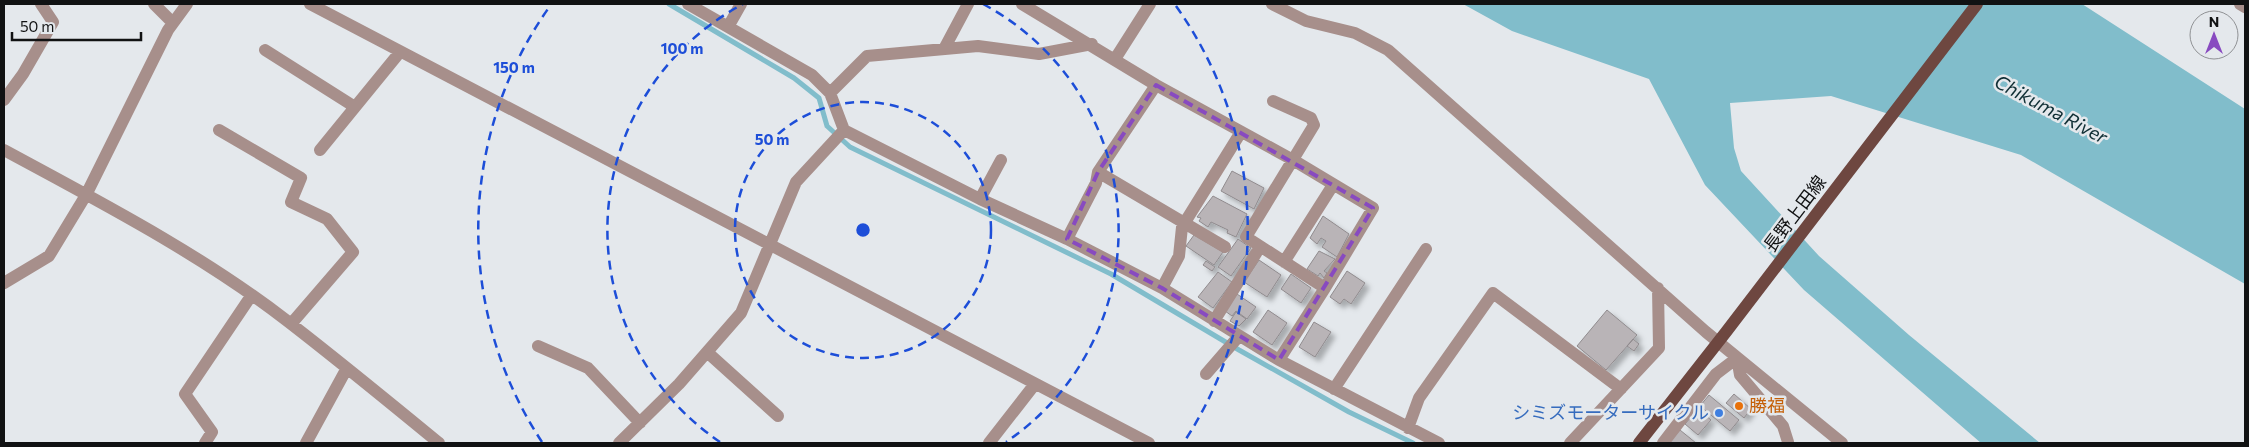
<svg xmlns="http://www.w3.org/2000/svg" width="2249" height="447" viewBox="0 0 2249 447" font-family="Commissioner,'Noto Sans JP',sans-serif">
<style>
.water{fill:#81bdcb}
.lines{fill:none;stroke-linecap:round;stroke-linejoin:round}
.stream{stroke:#81bdcb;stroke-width:5}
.building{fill:#b9b4b7;stroke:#908b8e;filter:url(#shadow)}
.minor{stroke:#a78f8b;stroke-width:12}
.major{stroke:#6e4740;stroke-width:12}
.rail{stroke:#636668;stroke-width:4;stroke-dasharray:6 6;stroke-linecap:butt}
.marked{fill:none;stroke:#884ac0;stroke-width:4;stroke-dasharray:10 6;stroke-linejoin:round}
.ring{fill:none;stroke:#1d4ed8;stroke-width:2.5;stroke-dasharray:9 6}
.food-dot{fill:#e8710a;stroke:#e4e8ec;stroke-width:2}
.shop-dot{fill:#3f7fe0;stroke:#e4e8ec;stroke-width:2}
.labels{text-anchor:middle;stroke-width:5;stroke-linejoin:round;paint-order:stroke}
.street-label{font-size:18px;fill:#111213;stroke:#e4e8ec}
.food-label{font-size:18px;fill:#c56008;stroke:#e4e8ec;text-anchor:start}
.shop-label{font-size:18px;fill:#366cbe;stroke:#e4e8ec;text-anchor:end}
.water-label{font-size:19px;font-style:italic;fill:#102f35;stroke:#e4e8ec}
.centre{fill:#1d4ed8;stroke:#e4e8ec;stroke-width:2.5}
.ring-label{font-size:15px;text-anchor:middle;font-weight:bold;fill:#1d4ed8;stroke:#e4e8ec;stroke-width:5;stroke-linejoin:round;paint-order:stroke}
</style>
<defs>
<filter id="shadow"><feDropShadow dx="4.5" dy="4.5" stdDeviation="2.5" flood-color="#0004"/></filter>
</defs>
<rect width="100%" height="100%" fill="#e4e8ec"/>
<path class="water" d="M1463 4H2082L2245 109V284L2021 155 1831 96 1730 103 1734 148 1741 171 1819 256 1909 335 2040 443H1981L1804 290 1705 185 1649 79 1512 31Z"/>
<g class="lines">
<path class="stream" d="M669 4 794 78 819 98 827 126 850 147 1111 274 1239 350 1349 412 1413 443"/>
</g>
<path class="building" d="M1232 171 1264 188 1254 209 1221 191Z
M1213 196 1247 214 1236 237 1227 233 1228 230 1211 222 1208 227 1199 221 1201 218 1197 217Z
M1323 216 1349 234 1337 257 1322 247 1326 241 1321 238 1317 244 1310 238Z
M1194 235 1223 252 1214 265 1186 246Z
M1238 239 1251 248 1231 276 1218 267Z
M1319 251 1335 259 1324 271 1327 273 1324 278 1320 273 1318 276 1307 269Z
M1259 260 1281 275 1267 297 1244 282Z
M1206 261 1215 267 1212 271 1203 265Z
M1347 271 1365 283 1351 304 1344 299 1340 304 1330 297Z
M1218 272 1232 282 1213 308 1198 297Z
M1291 274 1311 288 1301 303 1281 289Z
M1237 294 1256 307 1247 319 1236 311 1232 316 1225 311Z
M1268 310 1287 323 1272 345 1253 332Z
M1607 310 1637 335 1606 370 1577 346Z
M1236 312 1246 319 1239 326 1230 321Z
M1314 322 1331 332 1315 357 1299 347Z
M1633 339 1639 344 1634 351 1627 346Z
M1734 394 1751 409 1744 418 1726 403Z
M1709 395 1739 420 1730 431 1700 406Z
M1698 409 1711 420 1698 435 1685 424Z
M1680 430 1696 443H1668Z"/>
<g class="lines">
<path class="minor" d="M154 4 173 23
M310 4 1149 443
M688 4 812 75 830 93 844 130 980 199 1067 239 1162 288 1279 360 1439 443
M1022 4 1156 85 1293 160 1373 208 1325 288 1279 360
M1272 4 1306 21 1355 33 1388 50 1706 332 1842 443
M2240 4 2245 7
M728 27 741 4
M944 49 968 4
M265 50 355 107
M1115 59 1150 4
M830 93 867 56 978 46 1039 54 1092 44
M4 100 23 74 53 22 41 4
M1273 101 1311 118 1314 125 1246 237 1325 288
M219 130 301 178 291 202 327 219 353 252 291 324
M4 150C100 202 199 253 286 320 338 360 389 402 439 443
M320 150 400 52
M1098 172 1225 247
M980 199 1001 160
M1067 239 1096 183 1098 172 1156 85
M1284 262 1333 185
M4 283 49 256 86 195 168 30 187 4
M1162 288 1179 256 1182 227 1241 132
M1214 321 1260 247
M538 346 588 368 640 423
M707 352 778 416
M1737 358 1740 375 1783 426 1788 442
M1206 374 1239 336
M1334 389 1426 249
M1408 428 1419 398 1493 293 1621 389
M205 443 212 432 185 394 251 296
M306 443 347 368
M619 443 679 384 741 313 796 182 844 130
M989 443 1035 384
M1570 443 1659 348 1658 288
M1663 443 1716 374 1737 358"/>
<path class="major" d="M1639 443 1726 332 1977 4"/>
<path class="rail" d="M2245 443V442"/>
</g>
<path class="marked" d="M1156 85 1373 208 1279 360 1162 288 1067 239 1098 172Z"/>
<g class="ring">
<circle cx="863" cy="230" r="128"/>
<path d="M720 442A256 256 0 0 1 743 4M983 4A256 256 0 0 1 1006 442"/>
<path d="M542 442A385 385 0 0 1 550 6M1176 6A385 385 0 0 1 1184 442"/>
</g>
<circle class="food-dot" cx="1739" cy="406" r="5"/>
<circle class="shop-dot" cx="1719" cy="413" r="5"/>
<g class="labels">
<g class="street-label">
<text transform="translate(1795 214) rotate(-53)" y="6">長野上田線</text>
</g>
<g class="food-label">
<text x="1749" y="412">勝福</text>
</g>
<g class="shop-label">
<text x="1709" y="419">シミズモーターサイクル</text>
</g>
<g class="water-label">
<text transform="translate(2051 109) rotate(28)" y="7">Chikuma River</text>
</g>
</g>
<circle cx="863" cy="230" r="8" class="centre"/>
<g class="ring-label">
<text x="682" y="54">100 m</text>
<text x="514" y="73">150 m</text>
<text x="772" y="145">50 m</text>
</g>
<rect width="2249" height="447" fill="none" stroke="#111213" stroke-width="10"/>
<g transform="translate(2214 35)"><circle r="24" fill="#e4e8ec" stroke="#909295"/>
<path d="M0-4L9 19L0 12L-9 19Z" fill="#884ac0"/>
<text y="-8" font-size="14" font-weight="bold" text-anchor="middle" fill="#111213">N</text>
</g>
<path d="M12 32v8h129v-8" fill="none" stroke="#111213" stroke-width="2.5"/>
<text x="20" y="32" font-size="15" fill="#111213" stroke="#e4e8ec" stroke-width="4" paint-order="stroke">50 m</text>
</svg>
